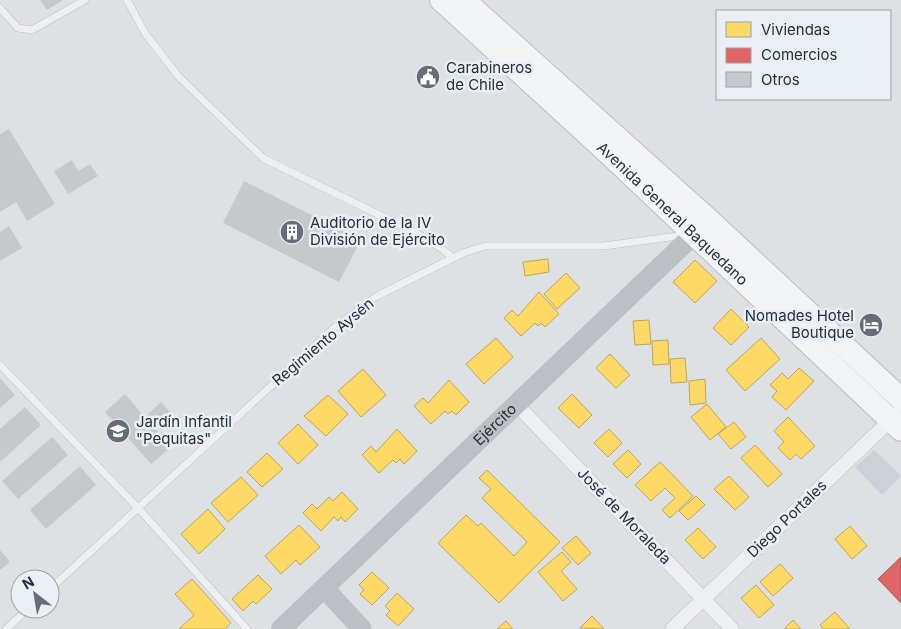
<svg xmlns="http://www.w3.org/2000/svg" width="901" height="629" viewBox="0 0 901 629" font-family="Inter,sans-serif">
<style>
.built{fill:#cbd1d8}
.homes{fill:#ffd966;stroke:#bda65a}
.shops{fill:#e06666;stroke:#a8565a}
.building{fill:#c6c9cc}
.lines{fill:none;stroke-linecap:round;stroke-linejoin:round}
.lane-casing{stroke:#bcbfc2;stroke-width:8}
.street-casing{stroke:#bcbfc2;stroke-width:15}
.primary-casing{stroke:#babec2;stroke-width:24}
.lane{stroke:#edeff1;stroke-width:7}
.street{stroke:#edeff1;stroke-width:14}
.secondary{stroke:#bcc0c5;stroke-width:20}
.primary{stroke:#f2f4f5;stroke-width:22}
.labels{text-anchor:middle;stroke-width:5;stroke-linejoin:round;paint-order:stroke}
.poi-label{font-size:15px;fill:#242f3f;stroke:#eaeff5;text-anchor:start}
.street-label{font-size:15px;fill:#242f3f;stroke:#eaeff5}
</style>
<rect width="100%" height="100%" fill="#dee1e4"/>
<path class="built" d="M874 450 901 476 882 495 855 467Z"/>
<path class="homes" d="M548 259 549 272 525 276 523 262Z
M695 260 717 281 695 303 673 282Z
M566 273 580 288 557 309 544 294Z
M539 292 559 314 545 327 541 323 538 326 535 323 521 336 504 318 512 310 518 316Z
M731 309 749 327 731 345 713 328Z
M649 320 651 344 635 345 633 321Z
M496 338 513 357 484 384 466 364Z
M761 338 780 359 745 391 726 370Z
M668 340 669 364 653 365 652 341Z
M610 354 630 375 616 388 596 368Z
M685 358 687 382 671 383 670 359Z
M799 368 814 381 786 410 772 397 777 391 770 385 782 373 788 379Z
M363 369 386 395 361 417 338 391Z
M705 379 706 403 690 405 689 381Z
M449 380 469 402 456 415 452 411 448 414 445 411 431 424 414 406 423 398 428 403Z
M572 394 592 415 579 428 558 408Z
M328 395 348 414 326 436 304 416Z
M707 404 726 427 710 440 691 417Z
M788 417 815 446 801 459 796 454 790 460 778 448 784 442 774 431Z
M734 422 746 437 731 449 718 434Z
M298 424 318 445 298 464 278 443Z
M397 429 417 451 404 464 400 459 396 463 393 460 379 473 362 455 371 446 376 452Z
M609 429 622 443 608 457 594 443Z
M755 445 782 474 768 487 741 458Z
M628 450 641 464 627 478 613 464Z
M267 453 283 469 262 487 247 472Z
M660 462 693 496 670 518 662 510 675 498 665 488 651 501 635 485Z
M487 470 560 542 499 603 438 543 466 515 478 526 481 523 514 556 527 542 482 498 491 489 479 478Z
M729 476 749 497 735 510 714 489Z
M241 477 258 495 228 522 211 503Z
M342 492 358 509 345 522 341 517 338 521 334 517 321 531 303 513 312 504 317 509 329 497 333 501Z
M696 496 705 505 688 520 679 511Z
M208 509 225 529 199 554 181 534Z
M299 525 320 547 300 565 296 560 281 574 265 556Z
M850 526 867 546 852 559 835 539Z
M698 528 716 547 703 559 685 540Z
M576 536 591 553 578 565 562 548Z
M562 552 571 562 561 571 577 589 563 601 538 572Z
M780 564 793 578 773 596 760 582Z
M372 572 389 588 372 605 360 594 364 590 359 585Z
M258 575 272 589 256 604 253 601 243 611 232 599Z
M192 579 231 623 225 629H179L194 615 175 594Z
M756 585 774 605 759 618 741 598Z
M397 593 414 609 398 626 386 615 390 611 385 606Z
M835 612 850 629H824L820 625Z
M592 616 604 629 580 628Z
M793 620 801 629H784Z
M506 621 513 629H497Z"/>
<path class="shops" d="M901 557V603L878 579Z"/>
<path class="building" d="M40 0H63L47 10Z
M9 129 55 204 27 221 16 202 0 212V134Z
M72 160 78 171 90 164 98 176 68 194 54 171Z
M244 181 361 240 339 282 223 223Z
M9 226 22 248 0 261V232Z
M0 378 15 395 0 408Z
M125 394 145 417 161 402 178 421 167 430 156 418 150 423 171 447 151 464 105 412Z
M25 407 41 425 0 462V429Z
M52 437 68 455 18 499 2 481Z
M80 466 96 485 46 529 30 510Z
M0 550 10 562 0 570Z"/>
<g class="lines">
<g class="lane-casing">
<path id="lane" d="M127 0 145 33 178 76 263 158 414 232 441 248 453 258
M0 8 18 28 32 30 85 0
M0 365 139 509 247 629
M50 589 334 328 377 296 463 253 485 246H604L685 235
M6 629 28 609"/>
</g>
<g class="street-casing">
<path id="street" d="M516 404 732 629
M672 629 901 410"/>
</g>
<g class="primary-casing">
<g id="primary">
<path id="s2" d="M441 0 609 154 901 430"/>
<path d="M464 0 709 220 901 399"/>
</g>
</g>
<use href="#lane" class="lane"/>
<use href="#street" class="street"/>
<g class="secondary">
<path d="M324 588 362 629"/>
<path id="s1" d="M281 629 706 223"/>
</g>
<use href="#primary" class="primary"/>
</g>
<defs>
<g id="civic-disc" transform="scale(1.25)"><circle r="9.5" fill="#656d79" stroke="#eaeff5"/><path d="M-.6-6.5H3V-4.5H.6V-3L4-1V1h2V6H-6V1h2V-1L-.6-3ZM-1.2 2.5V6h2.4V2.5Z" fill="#fff"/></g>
<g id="building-disc" transform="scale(1.25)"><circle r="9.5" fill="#656d79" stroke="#eaeff5"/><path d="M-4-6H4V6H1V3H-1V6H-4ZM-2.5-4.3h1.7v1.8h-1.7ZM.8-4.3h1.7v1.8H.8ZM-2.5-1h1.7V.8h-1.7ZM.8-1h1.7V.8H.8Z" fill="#fff"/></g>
<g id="hotel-disc" transform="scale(1.25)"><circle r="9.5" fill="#656d79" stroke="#eaeff5"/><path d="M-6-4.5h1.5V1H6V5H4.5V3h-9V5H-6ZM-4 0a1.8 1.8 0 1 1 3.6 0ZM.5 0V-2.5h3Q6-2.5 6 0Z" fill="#fff"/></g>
<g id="school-disc" transform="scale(1.25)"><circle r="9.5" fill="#656d79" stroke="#eaeff5"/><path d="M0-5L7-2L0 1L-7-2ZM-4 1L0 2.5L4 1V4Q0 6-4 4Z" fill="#fff"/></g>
</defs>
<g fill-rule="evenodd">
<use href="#civic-disc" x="428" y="77"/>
<use href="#building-disc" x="292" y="232"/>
<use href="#hotel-disc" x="871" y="325"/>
<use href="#school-disc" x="118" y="431"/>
</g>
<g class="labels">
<g class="poi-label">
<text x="446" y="73">Carabineros<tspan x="446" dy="17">de Chile</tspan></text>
<text x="310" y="228">Auditorio de la IV<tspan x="310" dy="17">División de Ejército</tspan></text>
<text x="854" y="321" text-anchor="end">Nomades Hotel<tspan x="854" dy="17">Boutique</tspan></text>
<text x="136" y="427">Jardín Infantil<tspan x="136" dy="17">"Pequitas"</tspan></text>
</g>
<g class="street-label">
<text dy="5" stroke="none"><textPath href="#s2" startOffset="315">Avenida General Baquedano</textPath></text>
<text transform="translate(323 342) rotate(-40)" y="5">Regimiento Aysén</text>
<text dy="5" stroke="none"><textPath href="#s1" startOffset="296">Ejército</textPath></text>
<text transform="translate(624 516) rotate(46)" y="5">José de Moraleda</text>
<text transform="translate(787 519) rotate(-44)" y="5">Diego Portales</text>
</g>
</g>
<rect x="716" y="10" width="175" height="90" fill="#eaeff5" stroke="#9ba2ac"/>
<rect x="726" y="22" width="25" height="15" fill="#ffd966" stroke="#9ba2ac"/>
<text x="761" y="35" font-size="15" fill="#242f3f">Viviendas</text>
<rect x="726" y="48" width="25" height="15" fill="#e06666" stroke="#9ba2ac"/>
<text x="761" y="60" font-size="15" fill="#242f3f">Comercios</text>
<rect x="726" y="72" width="25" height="15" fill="#c6c9cc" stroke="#9ba2ac"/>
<text x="761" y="85" font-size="15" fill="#242f3f">Otros</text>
<g transform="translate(35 594) rotate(329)"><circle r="24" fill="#eaeff5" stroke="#9ba2ac"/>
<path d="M0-4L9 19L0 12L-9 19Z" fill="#656d79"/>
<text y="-8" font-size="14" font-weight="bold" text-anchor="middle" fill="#242f3f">N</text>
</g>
</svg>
